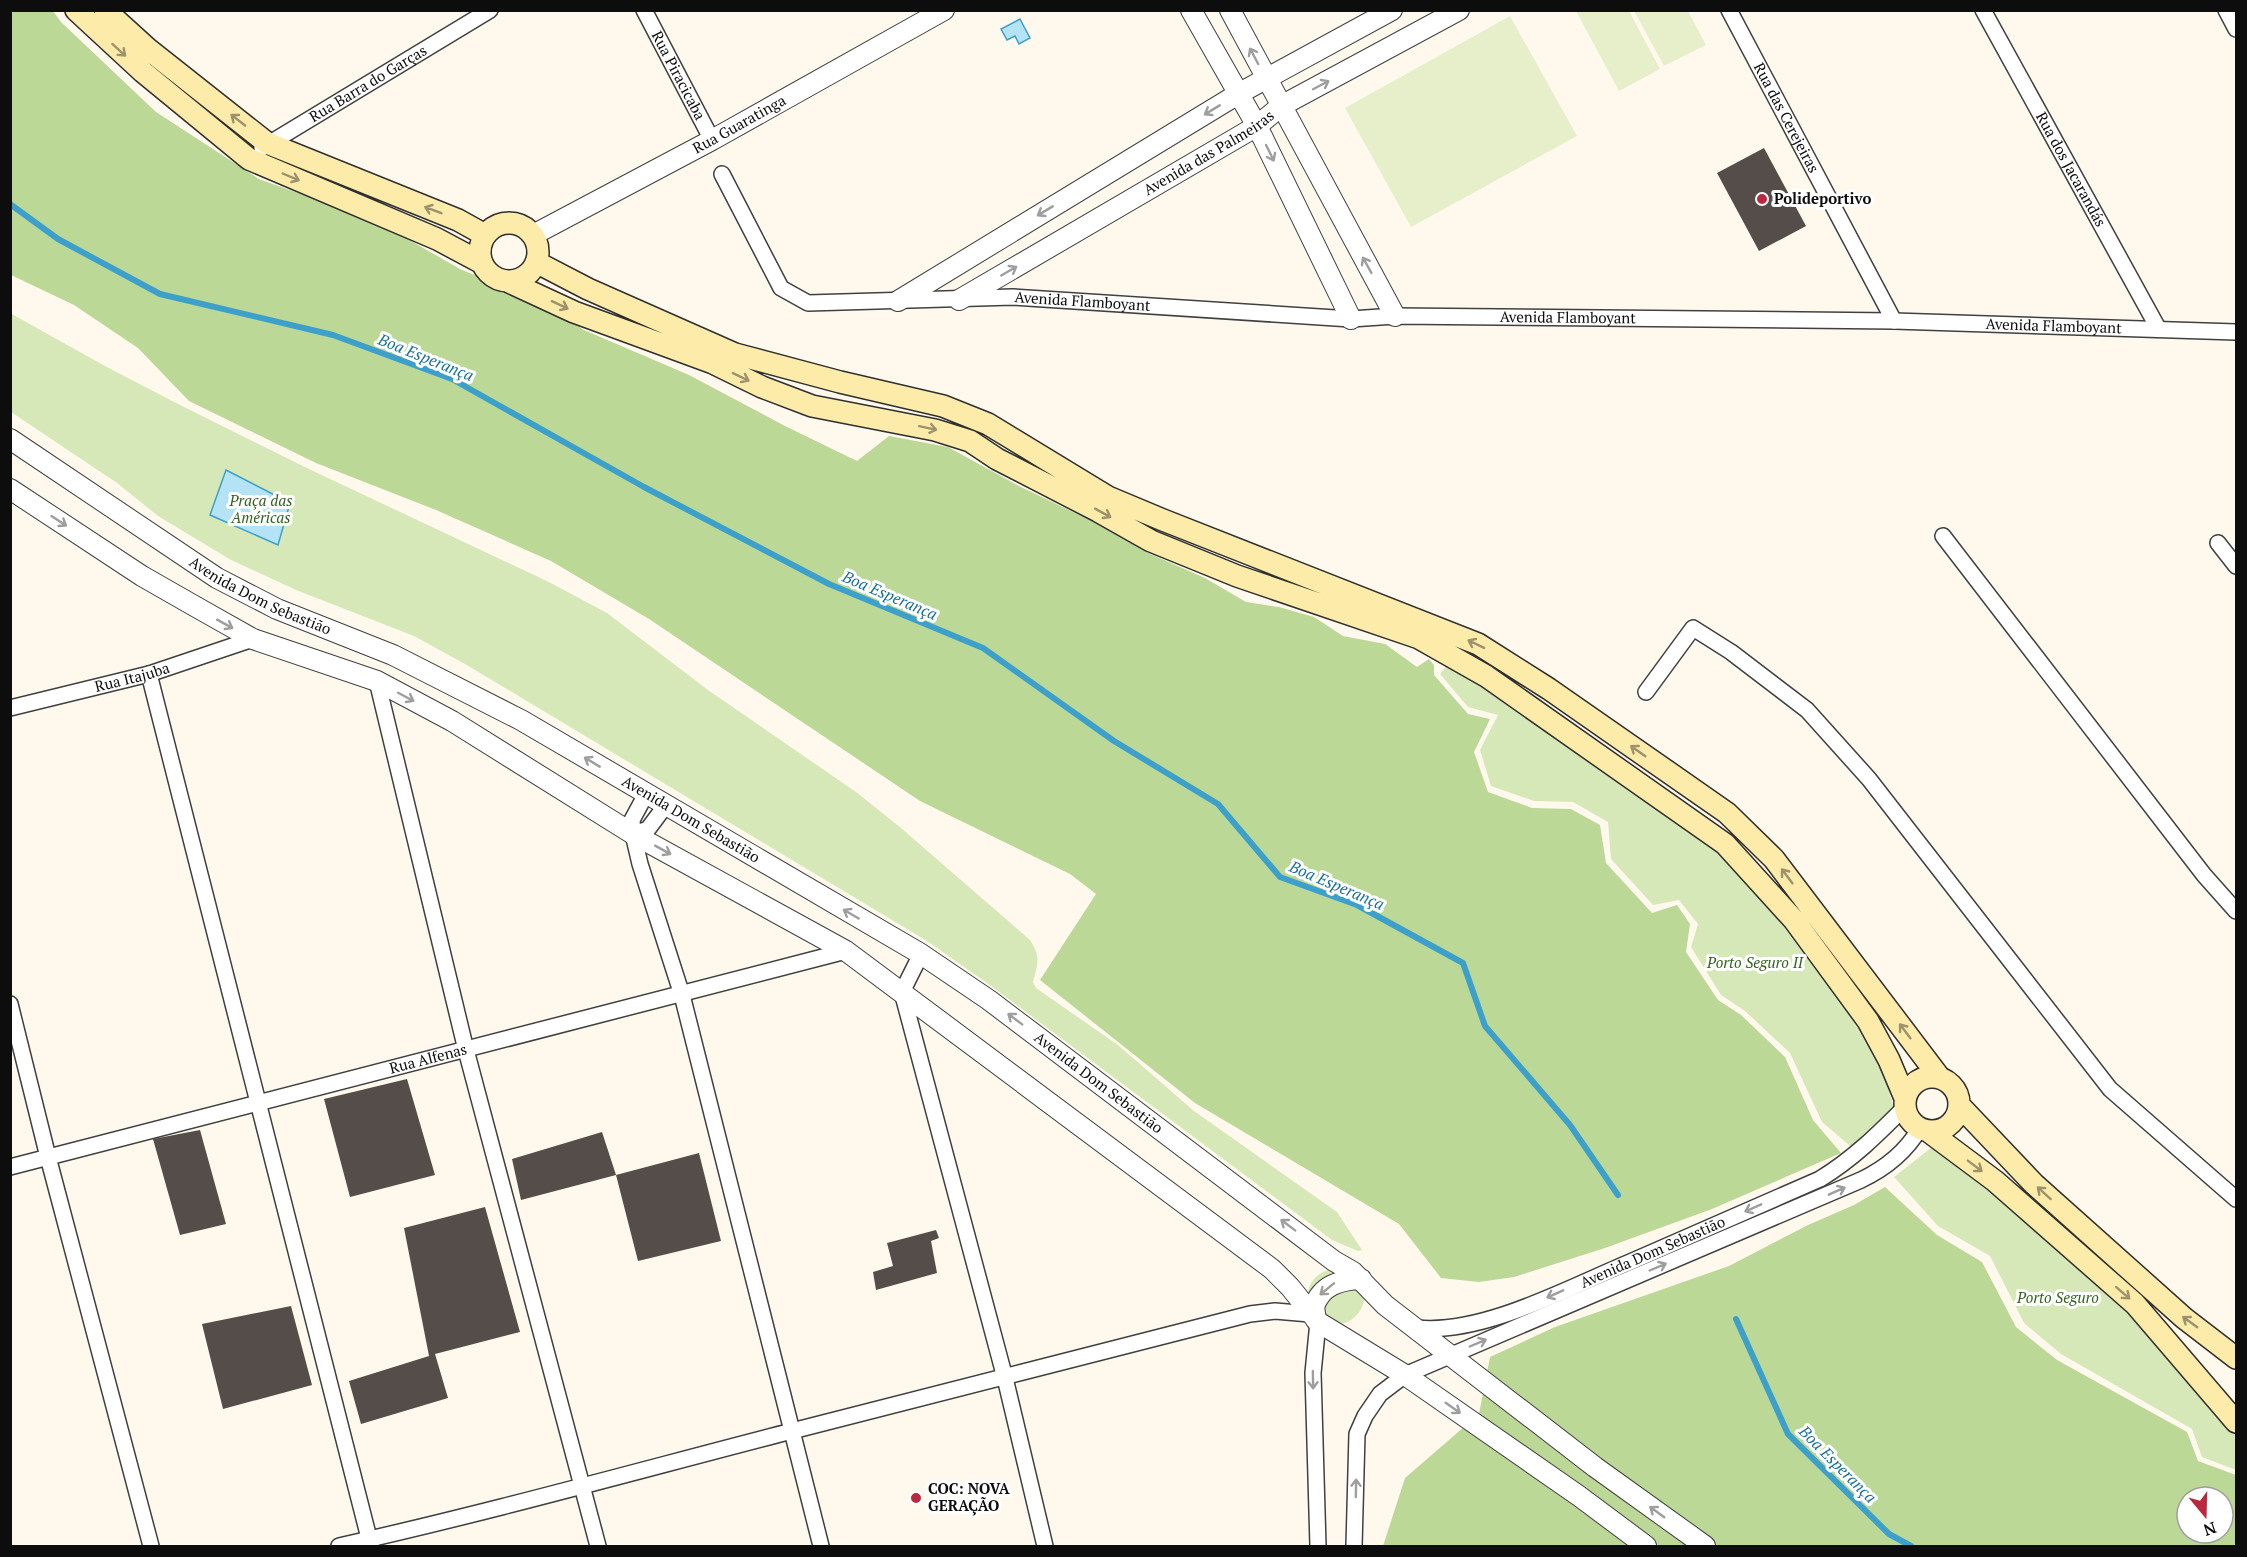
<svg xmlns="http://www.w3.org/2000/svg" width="2247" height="1557" viewBox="0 0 2247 1557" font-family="'PT Serif',serif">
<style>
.green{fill:#d6e8b8}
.forest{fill:#bbd897;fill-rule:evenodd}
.pitch{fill:#e6efc9}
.water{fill:#b3e3f4;stroke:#3ca0ca;stroke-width:1.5}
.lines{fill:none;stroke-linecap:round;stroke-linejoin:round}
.stream{stroke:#3ca0ca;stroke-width:6}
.building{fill:#554d49}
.minor-casing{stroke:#404040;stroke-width:18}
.tertiary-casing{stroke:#404040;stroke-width:22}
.secondary-casing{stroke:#2f2f2f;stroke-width:24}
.minor{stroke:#fff;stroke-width:15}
.tertiary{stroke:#fff;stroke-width:20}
.secondary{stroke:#fdebaa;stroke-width:21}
.oneway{stroke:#9d926b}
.oneway2{stroke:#9e9e9e}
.poi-dot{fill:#b9283e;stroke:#fff;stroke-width:2}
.labels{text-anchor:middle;stroke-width:6;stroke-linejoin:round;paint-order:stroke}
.street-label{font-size:15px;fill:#0d0d0d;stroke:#fff}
.poi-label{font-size:15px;font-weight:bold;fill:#0d0d0d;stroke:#fff;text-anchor:start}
.park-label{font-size:15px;font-style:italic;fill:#34631f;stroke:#fff}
.water-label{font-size:16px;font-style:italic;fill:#19709b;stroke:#fff}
</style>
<rect width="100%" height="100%" fill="#fff9ed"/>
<path class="green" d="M10 313 105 366 180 405 309 469 549 582 607 613 708 690 856 792 901 828 1030 940C1041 957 1038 963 1033 982L1036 988 1118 1045 1194 1111 1337 1212 1362 1250 1358 1251 1332 1240 987 983 927 941 465 664 414 636 296 590 231 560 158 516 117 483 11 412Z
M1448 657 1720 849 1862 1021 1880 1059 1894 1108 1855 1150 1822 1122 1790 1053 1745 1011 1721 995 1691 947 1698 924 1679 900 1653 905 1611 859 1608 822 1573 802 1534 801 1491 786 1480 750 1498 715 1468 707 1440 674 1447 665Z
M1936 1144 1986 1180 2165 1345 2236 1425V1470L2202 1457 2192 1429 2061 1354 2024 1323 1990 1256 1938 1226 1894 1177Z
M1332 1269H1340L1365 1297C1361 1316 1350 1325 1331 1325L1307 1296C1309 1282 1317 1272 1332 1269Z"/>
<path class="forest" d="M11 11H53L61 22 156 112 259 179 334 206 390 229 460 269 549 306 584 330 689 375 785 426 857 461 889 436 948 447 1019 486 1102 526 1146 552 1205 578 1246 602 1279 607 1314 617 1343 636 1385 644 1417 667 1429 659 1434 665V675L1468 714 1490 719 1474 752 1488 792 1532 808 1571 809 1600 825 1606 863 1652 913 1677 905 1690 924 1686 952 1718 1000 1741 1015 1785 1057 1813 1120 1841 1153 1712 1209 1605 1248 1514 1277 1479 1282 1441 1278 1399 1224 1195 1103 1040 980 1096 894 1070 874 920 801 649 619 551 561 436 510 316 463 189 401 138 348 74 305 11 275Z
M1885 1187 1937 1235 1982 1262 2016 1327 2057 1360 2187 1432 2198 1461 2236 1475V1546H1383L1405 1478 1479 1414 1490 1357 1555 1327 1729 1266 1808 1225 1854 1205ZM2187 1497H2223V1533H2187Z"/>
<path class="pitch" d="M1576 11H1629L1660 69 1619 91Z
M1634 11H1688L1706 45 1664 66Z
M1510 16 1577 136 1411 227 1345 108Z"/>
<path class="water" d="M1020 19 1030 38 1019 44 1015 36 1007 40 1001 29Z
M226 470 290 503 278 545 210 515Z"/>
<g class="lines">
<path class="stream" d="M10 204 58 239 160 294 333 335 452 379 644 487 829 584 983 648 1114 741 1218 804 1280 877 1357 905 1463 963 1485 1026 1570 1125 1618 1195
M1736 1319 1788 1434 1889 1534 1911 1546"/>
</g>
<path class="building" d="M1764 148 1806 226 1759 251 1717 173Z
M407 1079 435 1175 350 1197 324 1099Z
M200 1130 226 1224 180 1235 153 1139Z
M602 1132 616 1175 521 1200 512 1159Z
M699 1153 721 1241 638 1261 616 1175Z
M485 1207 520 1332 435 1354 448 1398 361 1424 349 1381 429 1356 404 1228Z
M936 1230 939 1238 931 1241 937 1273 876 1290 873 1272 893 1266 887 1243Z
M291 1306 312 1385 223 1409 202 1324Z"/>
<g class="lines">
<g class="minor-casing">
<g id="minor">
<path id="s1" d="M644 10 712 140"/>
<path id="s2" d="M1729 10 1894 321"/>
<path id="s3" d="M1983 10 2158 328"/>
<path d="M2226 10 2236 29"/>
<path id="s4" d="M262 148 490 10"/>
<path id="s5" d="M722 174 781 288 808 303 1013 297 1351 319 1395 316 1894 321 2236 332"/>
<path d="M1943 536 2204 875 2236 911"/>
<path d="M2218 543 2236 566"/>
<path d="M149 674 371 1546"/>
<path d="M377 681 466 1050 598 1546"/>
<path d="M1646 692 1693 628 1731 652 1807 710 1869 779 2110 1089 2236 1199"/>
<path id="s6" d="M10 708 149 674 253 639"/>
<path d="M646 794 632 820 633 834 640 864 682 995 821 1546"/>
<path d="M633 834 648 829 666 805"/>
<path d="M921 954 902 992 1005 1378 1045 1546"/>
<path d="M10 1004 48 1157 151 1546"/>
<path id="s7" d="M10 1167 846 951"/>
<path d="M1318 1322 1313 1373 1318 1546"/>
<path id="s8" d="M1417 1328C1482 1335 1568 1288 1628 1263 1692 1235 1756 1207 1820 1179 1853 1159 1878 1134 1905 1107"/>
<path d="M339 1546C491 1512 641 1470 792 1431 945 1391 1097 1354 1250 1314L1275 1311 1310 1314"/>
<path d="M1354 1546 1357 1434 1365 1416 1380 1394 1405 1375 1861 1180C1886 1168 1906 1152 1920 1128"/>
</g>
</g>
<g class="tertiary-casing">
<g id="tertiary">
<path d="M1191 10 1257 126 1351 319"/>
<path d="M1230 10 1395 316"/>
<path id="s9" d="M533 235 712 140 944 10"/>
<path id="s10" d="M959 300 1257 126 1281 106 1459 10"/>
<path d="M898 301 1238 94 1392 10"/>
<path id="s11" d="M10 439 217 578 277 609 393 655 521 720 921 954 989 1000 1334 1261 1353 1272 1385 1305 1595 1467 1705 1546"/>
<path d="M10 489 142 576 198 608 253 639 377 681 452 721 633 834 846 951 1272 1269 1290 1287 1318 1322 1405 1375 1579 1496 1646 1546"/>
<path d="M1316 1320 1314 1307C1321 1285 1340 1280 1361 1279"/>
</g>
</g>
<g class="secondary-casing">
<path id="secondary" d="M76 10 143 72 249 159 437 239 482 263
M105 10 148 49 267 143 458 220 485 235
M480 252a29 29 0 1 1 58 0a29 29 0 1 1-58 0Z
M536 262 588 289 735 354 840 382 943 406 988 424 1108 497 1163 520 1478 644 1549 689 1727 813 1774 859 1940 1078
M507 281 574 312 713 363 762 387 812 406 935 430 970 441 997 459 1098 511 1151 541 1237 576 1419 638 1486 676 1725 844 1794 920 1868 1021 1889 1060 1905 1098
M1905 1104a27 27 0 1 1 54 0a27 27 0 1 1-54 0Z
M1959 1105 2034 1184 2184 1318 2236 1358
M1928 1131 1995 1181 2135 1304 2236 1422"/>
</g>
<use href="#minor" class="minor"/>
<use href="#tertiary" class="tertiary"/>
<use href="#secondary" class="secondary"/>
</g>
<defs><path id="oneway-shaft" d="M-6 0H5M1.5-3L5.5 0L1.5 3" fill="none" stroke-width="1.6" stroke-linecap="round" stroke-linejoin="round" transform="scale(1.5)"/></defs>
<g class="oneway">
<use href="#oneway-shaft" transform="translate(119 50) rotate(42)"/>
<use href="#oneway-shaft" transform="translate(238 120) rotate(-142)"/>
<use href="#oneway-shaft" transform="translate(291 177) rotate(23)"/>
<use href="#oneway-shaft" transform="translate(433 210) rotate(-159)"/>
<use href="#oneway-shaft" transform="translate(560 305) rotate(25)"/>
<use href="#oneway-shaft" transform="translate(741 377) rotate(26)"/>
<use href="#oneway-shaft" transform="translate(928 428) rotate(12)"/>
<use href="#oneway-shaft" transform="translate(1103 513) rotate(29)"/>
<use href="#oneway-shaft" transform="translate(1476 644) rotate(-154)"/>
<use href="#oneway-shaft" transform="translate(1638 751) rotate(-145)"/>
<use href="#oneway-shaft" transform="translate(1787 876) rotate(-127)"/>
<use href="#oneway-shaft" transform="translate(1905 1031) rotate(-127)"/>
<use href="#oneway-shaft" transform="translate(1975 1166) rotate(37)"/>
<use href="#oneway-shaft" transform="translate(2044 1193) rotate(-138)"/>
<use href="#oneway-shaft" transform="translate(2123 1293) rotate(41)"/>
<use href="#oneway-shaft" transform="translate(2190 1322) rotate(-144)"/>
</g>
<g class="oneway2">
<use href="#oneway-shaft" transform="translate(1254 56) rotate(-118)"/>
<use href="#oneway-shaft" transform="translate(1321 85) rotate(-28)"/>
<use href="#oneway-shaft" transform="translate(1212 110) rotate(149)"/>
<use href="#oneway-shaft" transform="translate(1270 153) rotate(64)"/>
<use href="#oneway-shaft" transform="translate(1045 211) rotate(149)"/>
<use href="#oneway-shaft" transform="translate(1367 265) rotate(-119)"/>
<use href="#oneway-shaft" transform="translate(1009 271) rotate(-30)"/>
<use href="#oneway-shaft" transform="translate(59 521) rotate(33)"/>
<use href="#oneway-shaft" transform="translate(225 624) rotate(29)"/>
<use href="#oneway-shaft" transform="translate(406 697) rotate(28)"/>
<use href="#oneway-shaft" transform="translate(592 762) rotate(-149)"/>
<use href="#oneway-shaft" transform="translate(663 850) rotate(29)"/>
<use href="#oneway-shaft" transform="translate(851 914) rotate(-150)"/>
<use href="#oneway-shaft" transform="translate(1015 1019) rotate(-143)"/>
<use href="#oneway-shaft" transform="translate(1837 1191) rotate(-24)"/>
<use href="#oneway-shaft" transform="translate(1753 1208) rotate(156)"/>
<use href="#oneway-shaft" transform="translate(1288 1225) rotate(-143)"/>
<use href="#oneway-shaft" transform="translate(1658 1267) rotate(-23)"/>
<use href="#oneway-shaft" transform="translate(1327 1289) rotate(141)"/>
<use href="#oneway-shaft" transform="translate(1555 1294) rotate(156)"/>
<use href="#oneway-shaft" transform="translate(1478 1343) rotate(-23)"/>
<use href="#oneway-shaft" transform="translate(1313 1380) rotate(89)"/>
<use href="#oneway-shaft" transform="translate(1453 1408) rotate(35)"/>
<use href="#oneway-shaft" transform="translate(1356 1488) rotate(-89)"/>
<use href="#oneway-shaft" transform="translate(1657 1512) rotate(-144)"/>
</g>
<g class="poi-dot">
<circle cx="1762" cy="199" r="6"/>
<circle cx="916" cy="1498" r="6"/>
</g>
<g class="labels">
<g class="street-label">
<text dy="5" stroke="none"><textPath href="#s1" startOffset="74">Rua Piracicaba</textPath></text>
<text dy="5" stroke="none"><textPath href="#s4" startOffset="124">Rua Barra do Garças</textPath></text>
<text dy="5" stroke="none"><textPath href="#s2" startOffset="122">Rua das Cerejeiras</textPath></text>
<text dy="5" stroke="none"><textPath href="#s9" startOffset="234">Rua Guaratinga</textPath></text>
<text dy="5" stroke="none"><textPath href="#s10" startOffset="290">Avenida das Palmeiras</textPath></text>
<text dy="5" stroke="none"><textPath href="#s3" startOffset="182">Rua dos Jacarandás</textPath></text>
<text dy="5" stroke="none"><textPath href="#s5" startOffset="434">Avenida Flamboyant</textPath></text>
<text dy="5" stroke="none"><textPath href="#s5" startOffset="920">Avenida Flamboyant</textPath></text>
<text dy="5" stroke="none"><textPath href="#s5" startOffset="1406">Avenida Flamboyant</textPath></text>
<text dy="5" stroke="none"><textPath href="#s11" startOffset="296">Avenida Dom Sebastião</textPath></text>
<text dy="5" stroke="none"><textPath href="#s6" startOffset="126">Rua Itajuba</textPath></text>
<text dy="5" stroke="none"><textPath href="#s11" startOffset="782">Avenida Dom Sebastião</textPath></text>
<text dy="5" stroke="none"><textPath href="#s7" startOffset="432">Rua Alfenas</textPath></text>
<text dy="5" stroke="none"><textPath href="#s11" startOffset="1268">Avenida Dom Sebastião</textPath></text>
<text dy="5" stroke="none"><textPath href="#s8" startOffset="250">Avenida Dom Sebastião</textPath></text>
</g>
<g class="poi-label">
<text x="1774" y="204">Polideportivo</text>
<text x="928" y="1494">COC: NOVA<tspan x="928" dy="17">GERAÇÃO</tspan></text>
</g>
<g class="park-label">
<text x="261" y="506">Praça das<tspan x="261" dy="17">Américas</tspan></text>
<text x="1755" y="968">Porto Seguro II</text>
<text x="2058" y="1303">Porto Seguro</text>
</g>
<g class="water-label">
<text transform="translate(426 357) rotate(22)" y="6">Boa Esperança</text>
<text transform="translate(890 595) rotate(23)" y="6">Boa Esperança</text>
<text transform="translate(1337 885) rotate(23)" y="6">Boa Esperança</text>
<text transform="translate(1838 1464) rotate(45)" y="6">Boa Esperança</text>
</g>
</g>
<rect width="2247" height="1557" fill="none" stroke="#0d0d0d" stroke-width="24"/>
<g transform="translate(2205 1515) rotate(161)"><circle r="28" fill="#ffffff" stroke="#9e9e9e" stroke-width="1.5"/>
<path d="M0-4.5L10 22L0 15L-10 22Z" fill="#b9283e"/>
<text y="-9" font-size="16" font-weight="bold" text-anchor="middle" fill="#0d0d0d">N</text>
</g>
</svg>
